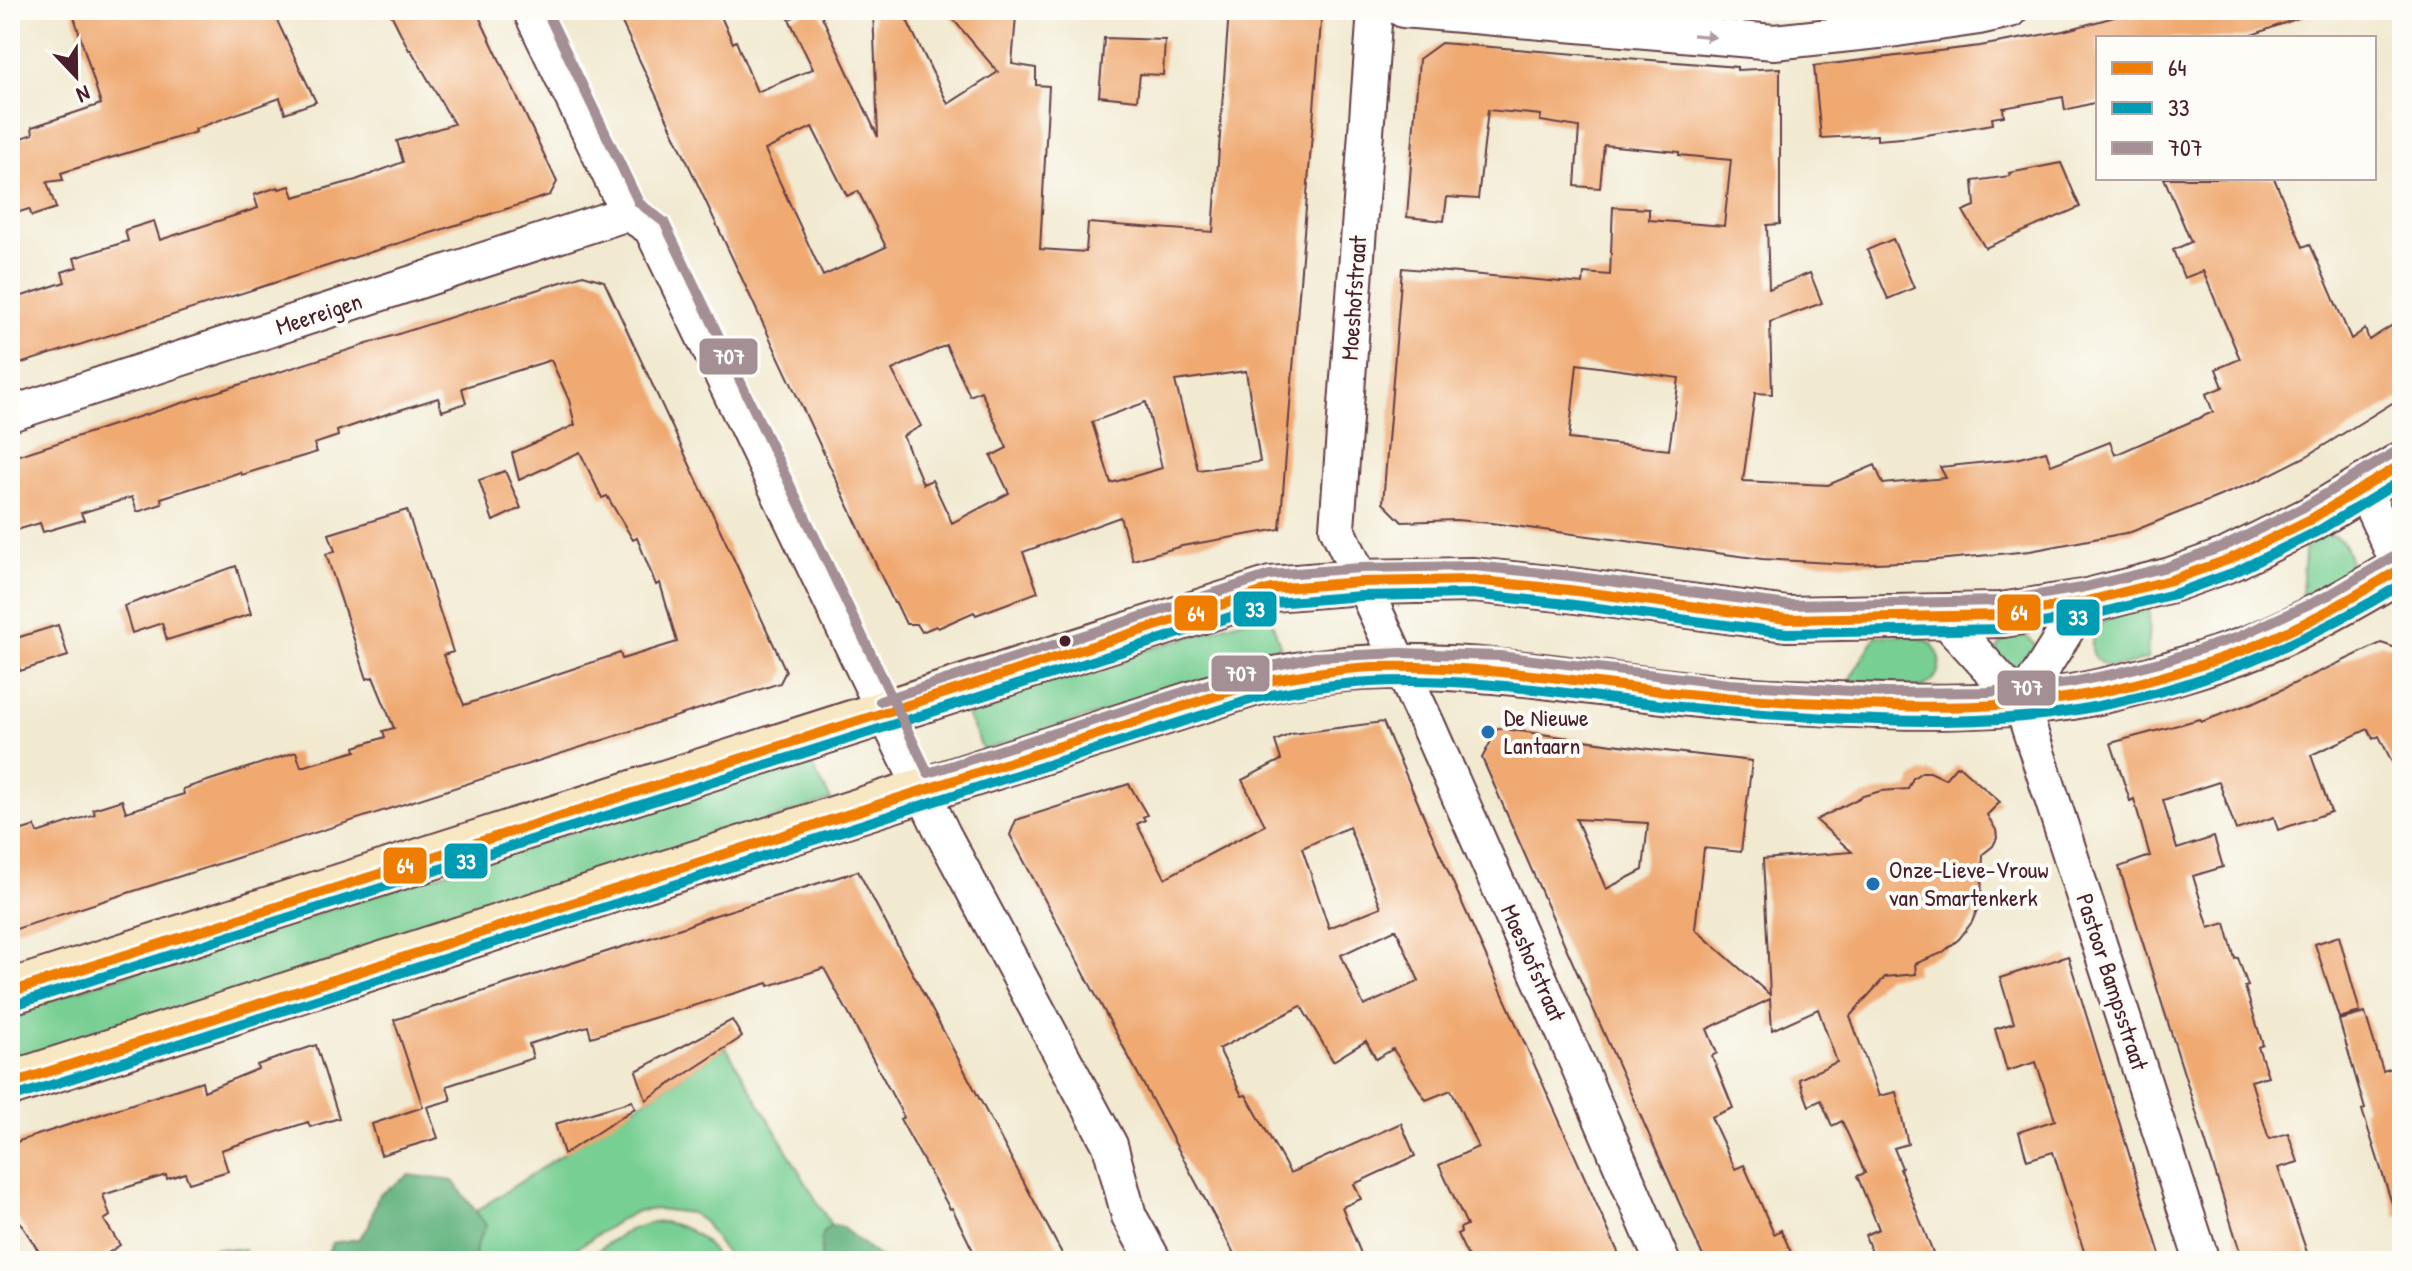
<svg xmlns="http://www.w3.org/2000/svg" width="2412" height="1271" viewBox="0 0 2412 1271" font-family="'Patrick Hand',sans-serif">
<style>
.green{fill:#78cf93;stroke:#61775f;stroke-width:2}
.forest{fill:#62b27d;stroke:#566854;stroke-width:2}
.building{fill:#efa971;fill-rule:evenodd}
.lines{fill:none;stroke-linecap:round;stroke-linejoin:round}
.street-casing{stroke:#633d44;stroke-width:38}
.secondary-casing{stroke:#633d44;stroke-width:48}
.street{stroke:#fff;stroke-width:34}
.secondary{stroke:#f7e8c3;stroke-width:44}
.bus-1-casing{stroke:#fdfcf7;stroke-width:16}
.bus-2-casing{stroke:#fdfcf7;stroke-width:16}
.bus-3-casing{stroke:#fdfcf7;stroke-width:16}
.bus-1{stroke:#ef7d00;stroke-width:10}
.bus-2{stroke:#009cb4;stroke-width:10}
.bus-3{stroke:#a48f95;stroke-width:10}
.oneway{fill:#ae9aa0}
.bus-dot{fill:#4a1f2b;stroke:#fdfcf7;stroke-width:3}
.poi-dot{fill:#1f6fb2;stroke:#fdfcf7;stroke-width:3}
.labels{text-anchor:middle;stroke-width:8;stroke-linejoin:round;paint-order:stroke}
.street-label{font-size:24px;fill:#4a1f2b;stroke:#fdfcf7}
.poi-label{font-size:24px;fill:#4a1f2b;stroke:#fdfcf7;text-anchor:start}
.line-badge{stroke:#fdfcf7;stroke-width:3}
.badge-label{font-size:22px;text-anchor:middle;font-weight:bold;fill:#fff}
</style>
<rect width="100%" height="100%" fill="#fdfcf7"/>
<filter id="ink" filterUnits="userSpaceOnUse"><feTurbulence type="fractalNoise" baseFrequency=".0125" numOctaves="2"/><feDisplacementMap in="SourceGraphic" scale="16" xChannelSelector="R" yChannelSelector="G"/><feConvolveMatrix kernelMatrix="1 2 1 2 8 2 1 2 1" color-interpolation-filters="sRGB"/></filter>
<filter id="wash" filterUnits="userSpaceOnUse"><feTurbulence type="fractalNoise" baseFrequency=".006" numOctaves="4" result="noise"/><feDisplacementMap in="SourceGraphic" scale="32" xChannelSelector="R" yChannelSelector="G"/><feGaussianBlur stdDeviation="1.8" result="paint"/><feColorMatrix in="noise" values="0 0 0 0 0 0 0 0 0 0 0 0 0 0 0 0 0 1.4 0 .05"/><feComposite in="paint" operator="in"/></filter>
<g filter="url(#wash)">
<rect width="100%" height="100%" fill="#f1e9d0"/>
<path class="green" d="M2320 535C2323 535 2330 535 2333 536 2351 542 2355 572 2341 584 2330 592 2313 598 2301 604L2306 540Z
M2150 603 2147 659C2135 662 2121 668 2109 666 2086 661 2088 634 2103 622 2116 611 2134 608 2150 603Z
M1269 612 1282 652 1266 661 983 750 964 707Z
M2023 635 2031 640 2039 650 2030 671 2013 675 1994 658C1999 641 2006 637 2023 635Z
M1876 636C1890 636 1908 634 1921 638 1939 643 1945 666 1933 680 1929 685 1922 686 1916 689L1843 690Z
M807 757 831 800 10 1065V1012Z
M726 1047 852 1261H731L704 1222 691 1213 658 1209 637 1211 618 1221 557 1261H400Z
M663 1222C690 1227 705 1238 719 1261H583C611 1242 628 1224 663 1222Z"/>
<path class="forest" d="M409 1175 453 1181 486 1225 476 1247 475 1261H325L332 1243 358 1239 368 1228 378 1196Z
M830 1225 840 1226 884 1261H821L822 1234Z
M215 1248 244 1250 250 1261H207Z"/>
<g id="blocks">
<path class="building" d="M72 10H272L316 102 285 113 280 98 195 129 196 132 61 173 63 180 47 182 56 208 32 216 29 209 10 215V142L33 134 32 127 101 104Z
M389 10H476L557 182 550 195 10 367V300L65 282 62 272 77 267 74 258 128 241 125 230 154 221 160 240 258 208 254 195 278 187 279 189 290 186 294 197 356 180 403 162 397 141 454 124 411 50H409Z
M616 10H718L733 43 736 41 757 92 813 69 789 19 809 10H819L878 137 873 10H902L948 104 998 72 945 10 990 13 991 11 1016 16 1012 64 1036 68V85L1049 86 1040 249 1086 252 1088 223 1213 232 1229 10H1322L1280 529 1182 546 1133 560 1120 517 1023 552 1038 592 976 615 974 612 938 628 936 626 922 632 917 624H906L896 603H894ZM812 127 847 196 858 191 886 247 823 276 765 150ZM946 345 970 396 981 391 1007 448 991 456 1009 493 952 523 932 480 923 484 903 436 921 426 892 370ZM1246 371 1260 462 1198 470 1175 381ZM1146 402 1162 468 1111 483 1092 422Z
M2140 10H2311L2312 13 2244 38H2098V102L2065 110 2063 97 2003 108 2004 116 1992 118 1993 124 1914 137 1877 140V135L1821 138 1814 66 1980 46 2063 31Z
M1104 38 1165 40 1163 75 1140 74 1137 100 1099 96Z
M1441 43 1737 67V70L1780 68V224L1767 225 1769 289 1810 273 1822 303 1770 322 1772 394 1755 393 1743 481 1828 485 1875 465 1883 484 1946 478 1940 467 2016 459 2046 451 2051 465 2110 442 2115 455 2213 412 2206 394 2223 387 2216 369 2240 359 2203 271 2184 278 2173 250 2191 242 2164 178H2274L2303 247 2310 244 2351 339 2365 329 2369 340 2402 319V397L2307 456 2257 481 2131 532 2030 551 1926 561 1849 564 1762 559 1491 523 1456 520 1402 522 1383 503 1402 268 1583 284 1584 273 1610 275 1613 207 1649 209V220L1724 226 1731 160 1679 155V152L1604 145 1600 188 1575 186 1579 127 1540 121 1541 115 1488 110 1478 199 1447 197 1444 221 1407 217 1419 59ZM1577 364 1679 378 1669 450 1569 439Z
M2061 163 2080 207 1985 248 1963 211 1975 206 1973 181 2010 176 2009 173Z
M1893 239 1914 288 1888 299 1867 250Z
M583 275 604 281 786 671 780 683 10 931V834L35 826 37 833 95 814 93 809 122 800 126 812 184 794 183 789 296 752 301 767 356 751 355 747 385 737 383 731 394 728 373 677 367 679 326 554 335 551 329 534 407 510 453 652 443 655 464 705 620 653 622 659 677 642 660 583 656 585 637 538 633 540 607 496 602 498 580 452 519 480 512 453 575 425 569 400 551 360 462 388 466 403 442 411 438 398 387 414 337 431 338 436 314 444 317 452 241 475 240 472 214 481 161 498 162 504 137 512 132 497 81 513 84 520 43 532 40 523 10 532V458Z
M505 471 521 508 493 521 479 480Z
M236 566 251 614 167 640 162 623 132 633 124 606Z
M58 625 68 656 20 671 10 640Z
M2381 643 2402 650V782L2379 736 2373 739 2368 729 2311 755 2331 812 2278 830 2274 817 2236 830 2219 782 2163 800 2177 849 2214 837 2223 867 2193 876 2209 928 2225 923 2235 959 2238 958 2248 986 2245 987 2263 1045 2258 1047 2268 1076 2251 1081 2269 1139 2288 1133 2298 1162 2278 1168 2310 1261H2243L2119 867 2150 856 2134 799 2130 801 2111 743 2200 719 2201 722 2257 701Z
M1383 722 1438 849 1622 1261H1470L1457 1234 1461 1232 1460 1228 1467 1225 1439 1165 1478 1147 1451 1090 1426 1100 1393 1049 1376 1059 1366 1041 1333 1061 1301 1006 1219 1049 1242 1096 1246 1095 1290 1173 1401 1123 1415 1156 1354 1184 1361 1199 1342 1207 1364 1261H1238L1010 835 1016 820 1129 784 1147 815 1143 817 1145 820 1137 824 1165 878 1265 825 1242 780 1281 760 1275 741 1291 734ZM1349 827 1381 907 1329 928 1302 848ZM1396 929 1419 981 1364 1006 1341 955Z
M1498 728 1656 750 1752 761 1741 852 1704 848 1695 929 1770 995 1763 859 1852 852 1816 820 1863 796 1881 791 1908 789 1913 778 1922 772H1930L1945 779 1956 766 1958 767 1959 766 2000 802 1987 815 1996 830 1997 838 1993 846 1983 854 1981 900 1972 922 1959 939 1942 953 1915 964 1916 974 1885 977 1850 1016 1879 1096 1896 1092 1908 1144 1894 1148 1902 1168 1900 1169 1936 1261H1875L1865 1235 1879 1229 1857 1176 1865 1173 1842 1121 1832 1126 1821 1100 1809 1106 1799 1079 1837 1062 1818 1009 1772 1030 1770 999 1707 1029 1717 1053 1712 1056 1733 1108 1711 1117 1735 1169 1744 1165 1774 1234 1781 1230 1795 1261H1705L1482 758ZM1576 819 1648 823 1643 870 1606 889Z
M858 871 1066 1261H978L952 1208 950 1209 900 1119 904 1117 824 968 769 986 768 983 591 1037 588 1026 529 1044 533 1058 447 1086 451 1100 427 1107 438 1138 381 1155 372 1124 423 1107 394 1020 684 927 709 917Z
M2339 936 2360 1012 2339 1018 2315 944Z
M2068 956 2077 985 2162 1261H2087L2053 1152 2027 1160 2019 1132 2055 1120 2036 1062 2007 1071 1995 1029 2014 1023 2000 978Z
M2365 1013 2383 1071 2402 1065V1215L2396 1216 2362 1110 2365 1109 2339 1020Z
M732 1020 742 1037 646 1100 636 1071Z
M316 1045 339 1118 310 1127 308 1122 221 1150 228 1171 189 1183 185 1173 167 1179 166 1175 103 1195 110 1216 104 1220 120 1245 96 1261H45L10 1207V1144L202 1081 204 1091 258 1069 257 1065Z
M632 1101 635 1108 564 1154 555 1124Z"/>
</g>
</g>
<g filter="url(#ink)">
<use href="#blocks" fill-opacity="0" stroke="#633d44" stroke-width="2"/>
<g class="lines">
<g class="street-casing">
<path id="street" d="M530 10 628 213 651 228 943 834 1110 1145 1129 1216 1154 1261
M1375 10 1337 528 1428 726 1581 1072 1662 1261
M1403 10 1774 42 1897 29 1979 17 2010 10
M10 414 628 213
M2363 488 2402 572
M1942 616 2021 703 2202 1261
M2021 703 2084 602"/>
</g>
<g class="secondary-casing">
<path id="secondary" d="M10 992 1271 589 1360 582 1473 580 1569 590 1787 619 2002 615 2084 602 2171 580 2230 559 2311 519 2402 464
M10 1084 1253 684C1411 644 1569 684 1728 698 1758 701 1788 702 1818 703 1902 708 1988 710 2072 697 2129 687 2186 670 2241 651 2297 630 2351 599 2402 568"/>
</g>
<use href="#street" class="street"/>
<use href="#secondary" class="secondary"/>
<g class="bus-1-casing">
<path id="bus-1" d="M10 992 1271 589 1360 582 1473 580 1569 590 1787 619 2002 615 2084 602 2171 580 2230 559 2311 519 2402 464
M10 1084 1253 684C1293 676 1332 669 1373 667 1472 664 1570 680 1668 692 1720 698 1772 701 1824 703 1907 708 1990 710 2072 697 2129 688 2187 671 2241 651 2298 630 2350 599 2402 568"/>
</g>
<g class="bus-2-casing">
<path id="bus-2" d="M14 1005 1274 603 1361 596 1472 594 1567 604 1786 633 2004 629 2087 616 2174 594 2235 572 2318 531 2402 480
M14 1097 1256 698C1294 690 1332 684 1370 682 1471 676 1572 695 1672 706 1724 712 1776 715 1829 718 1911 722 1995 724 2077 710 2195 690 2300 646 2402 584"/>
</g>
<g class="bus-3-casing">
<path id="bus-3" d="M546 10 639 203 664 222 928 773 1249 671 1314 657 1402 653 1500 656 1729 684 1886 693 1988 692 2069 683 2113 674 2167 660 2238 637 2329 595 2395 556
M880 701 1270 575 1360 568 1474 566 1571 576 1788 605 2001 601 2081 588 2167 567 2225 546 2304 507 2395 452"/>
</g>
<use href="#bus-1" class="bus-1"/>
<use href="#bus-2" class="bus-2"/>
<use href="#bus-3" class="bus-3"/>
</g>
<defs><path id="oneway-solid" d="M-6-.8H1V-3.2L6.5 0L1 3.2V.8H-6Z" transform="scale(2)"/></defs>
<use class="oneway" href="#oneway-solid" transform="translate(1704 36) rotate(5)"/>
</g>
<circle class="bus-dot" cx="1065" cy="641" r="7"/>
<g class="poi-dot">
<circle cx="1488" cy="732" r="8"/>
<circle cx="1873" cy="884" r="8"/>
</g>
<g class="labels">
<g class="street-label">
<text transform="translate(1354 298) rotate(-86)" y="8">Moeshofstraat</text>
<text transform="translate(319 314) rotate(-18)" y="8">Meereigen</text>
<text transform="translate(1533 963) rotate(66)" y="8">Moeshofstraat</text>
<text transform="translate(2112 982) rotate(72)" y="8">Pastoor Bampsstraat</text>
</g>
<g class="poi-label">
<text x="1504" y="726">De Nieuwe<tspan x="1504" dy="28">Lantaarn</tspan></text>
<text x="1889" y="878">Onze-Lieve-Vrouw<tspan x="1889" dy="28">van Smartenkerk</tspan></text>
</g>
</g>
<g class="line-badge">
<rect x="698" y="337" width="61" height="39" rx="8" fill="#a48f95"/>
<rect x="1232" y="590" width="46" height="38" rx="8" fill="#009cb4"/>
<rect x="1996" y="593" width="46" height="39" rx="8" fill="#ef7d00"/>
<rect x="1173" y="594" width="46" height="38" rx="8" fill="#ef7d00"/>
<rect x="2055" y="598" width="46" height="39" rx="8" fill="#009cb4"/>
<rect x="1210" y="654" width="61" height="39" rx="8" fill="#a48f95"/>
<rect x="1996" y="669" width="61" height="38" rx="8" fill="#a48f95"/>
<rect x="443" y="842" width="46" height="38" rx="8" fill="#009cb4"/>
<rect x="382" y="846" width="46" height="39" rx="8" fill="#ef7d00"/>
</g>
<g class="badge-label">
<text x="729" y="364">707</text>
<text x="1255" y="617">33</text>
<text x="2019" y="620">64</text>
<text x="1196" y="621">64</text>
<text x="2078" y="625">33</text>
<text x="1241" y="681">707</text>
<text x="2027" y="695">707</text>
<text x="466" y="869">33</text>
<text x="405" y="873">64</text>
</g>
<rect width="2412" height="1271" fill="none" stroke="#fdfcf7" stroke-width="40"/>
<rect x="2096" y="36" width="280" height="144" fill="#fdfcf7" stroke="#b5a4a5" stroke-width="2"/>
<rect x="2112" y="62" width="40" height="12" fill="#ef7d00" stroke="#b5a4a5" stroke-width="2"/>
<text x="2168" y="76" font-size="24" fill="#4a1f2b">64</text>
<rect x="2112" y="102" width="40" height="12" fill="#009cb4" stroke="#b5a4a5" stroke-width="2"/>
<text x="2168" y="116" font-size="24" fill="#4a1f2b">33</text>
<rect x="2112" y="142" width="40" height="12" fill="#a48f95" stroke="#b5a4a5" stroke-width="2"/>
<text x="2168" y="156" font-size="24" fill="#4a1f2b">707</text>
<g transform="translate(76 76) rotate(158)" stroke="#fdfcf7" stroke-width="6" paint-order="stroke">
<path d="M0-6L14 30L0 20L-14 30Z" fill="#4a1f2b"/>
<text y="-12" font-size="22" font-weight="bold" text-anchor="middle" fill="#4a1f2b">N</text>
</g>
</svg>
